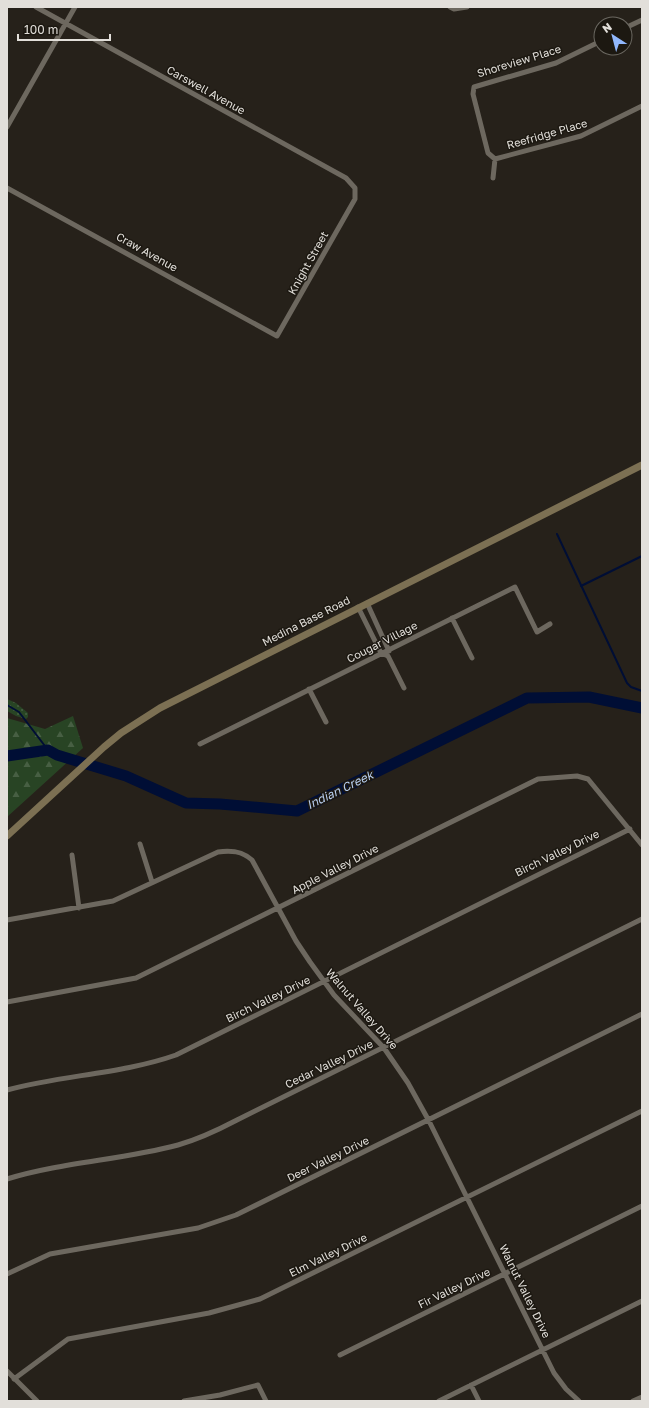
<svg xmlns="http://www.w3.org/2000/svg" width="649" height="1408" viewBox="0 0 649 1408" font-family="'Golos Text',sans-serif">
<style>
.grass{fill:url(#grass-dots)}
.forest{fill:url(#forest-firs)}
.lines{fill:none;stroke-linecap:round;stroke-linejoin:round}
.stream{stroke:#000e35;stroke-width:2}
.river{stroke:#000e35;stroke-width:11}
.street{stroke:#6d685f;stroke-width:5}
.secondary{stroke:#7c7053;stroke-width:7}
.labels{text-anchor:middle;stroke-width:3;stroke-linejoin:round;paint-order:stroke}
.street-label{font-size:11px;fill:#e2dfda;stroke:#1c1811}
.water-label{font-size:12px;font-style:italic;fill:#b9cff0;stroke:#1c1811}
</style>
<defs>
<pattern id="grass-dots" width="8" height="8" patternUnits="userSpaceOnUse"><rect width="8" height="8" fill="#284424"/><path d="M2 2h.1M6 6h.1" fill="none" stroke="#475f43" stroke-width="1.8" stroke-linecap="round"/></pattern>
<pattern id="forest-firs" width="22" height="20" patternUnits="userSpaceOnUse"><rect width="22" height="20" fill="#284424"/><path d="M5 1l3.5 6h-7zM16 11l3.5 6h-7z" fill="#475f43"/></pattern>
</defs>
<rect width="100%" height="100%" fill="#26211a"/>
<path class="grass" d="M7 699 16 703 28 713V717L26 719 16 716 7 711Z"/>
<path class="forest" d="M73 716 83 748 7 817V718L45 729Z"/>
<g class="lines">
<path class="stream" d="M557 534 627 683 631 687 642 691
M581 586 642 556
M7 705 19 712 48 750"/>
<path class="river" d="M7 756 48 750 57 755 126 776 186 803 220 804 297 811 527 698 589 697 642 708"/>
<path class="street" d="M450 7 454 9 467 7
M625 28 642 20
M601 41 556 63 474 87 473 94 488 153 495 159 581 136 642 106
M7 127 75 7
M493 178 495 159
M7 188 277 336 355 199V188L346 178 36 7
M367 603 389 651
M358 607 381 653 388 656 404 688
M452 618 472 658
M309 689 326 722
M200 744 515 587 537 632 550 624
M140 844 152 882
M72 855 79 908
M7 920 113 901 218 852C231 850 242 851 252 860L296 941 310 962 334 995 384 1048 408 1083 429 1121 554 1373 566 1389 579 1401
M7 1002 136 978 538 779 577 776 588 779 642 845
M7 1090C62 1075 122 1074 176 1055L630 829
M7 1179C63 1162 122 1160 178 1145 199 1139 218 1130 237 1120L642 919
M7 1274 50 1254 198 1228 236 1215 642 1014
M340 1355 642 1206
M7 1371 37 1401
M14 1379 68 1339 209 1313 260 1299 642 1111
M471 1385 479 1401
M184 1401 220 1395 258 1385 266 1401
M439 1401 642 1301
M633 1401 642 1397"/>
<path class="secondary" d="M7 836 104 747 121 733 160 708 642 465"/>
</g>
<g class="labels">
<g class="street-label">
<text transform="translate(519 61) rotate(-17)" y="4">Shoreview Place</text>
<text transform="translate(206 90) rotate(29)" y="4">Carswell Avenue</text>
<text transform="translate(547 134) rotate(-16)" y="4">Reefridge Place</text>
<text transform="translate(147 252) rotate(29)" y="4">Craw Avenue</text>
<text transform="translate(308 263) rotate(-61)" y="4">Knight Street</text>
<text transform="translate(306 621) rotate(-27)" y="4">Medina Base Road</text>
<text transform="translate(382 642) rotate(-27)" y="4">Cougar Village</text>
<text transform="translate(557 853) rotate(-26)" y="4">Birch Valley Drive</text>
<text transform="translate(335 869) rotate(-27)" y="4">Apple Valley Drive</text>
<text transform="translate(268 999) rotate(-26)" y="4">Birch Valley Drive</text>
<text transform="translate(362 1009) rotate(49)" y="4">Walnut Valley Drive</text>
<text transform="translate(329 1064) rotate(-26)" y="4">Cedar Valley Drive</text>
<text transform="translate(328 1159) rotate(-26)" y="4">Deer Valley Drive</text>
<text transform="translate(328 1255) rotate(-26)" y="4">Elm Valley Drive</text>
<text transform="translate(454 1288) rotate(-26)" y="4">Fir Valley Drive</text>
<text transform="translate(525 1291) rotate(64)" y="4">Walnut Valley Drive</text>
</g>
<g class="water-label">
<text transform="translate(340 790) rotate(-26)" y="4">Indian Creek</text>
</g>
</g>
<rect width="649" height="1408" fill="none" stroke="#e2dfda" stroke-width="16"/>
<g transform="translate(613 36) rotate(324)"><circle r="19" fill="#1c1811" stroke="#6b6861"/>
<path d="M0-3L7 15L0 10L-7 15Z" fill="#91b8fd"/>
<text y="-6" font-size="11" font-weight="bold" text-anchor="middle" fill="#e2dfda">N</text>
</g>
<path d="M18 34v6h92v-6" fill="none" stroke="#e2dfda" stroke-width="2"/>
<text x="24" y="34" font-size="12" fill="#e2dfda" stroke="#1c1811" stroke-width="3" paint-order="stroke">100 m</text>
</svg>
